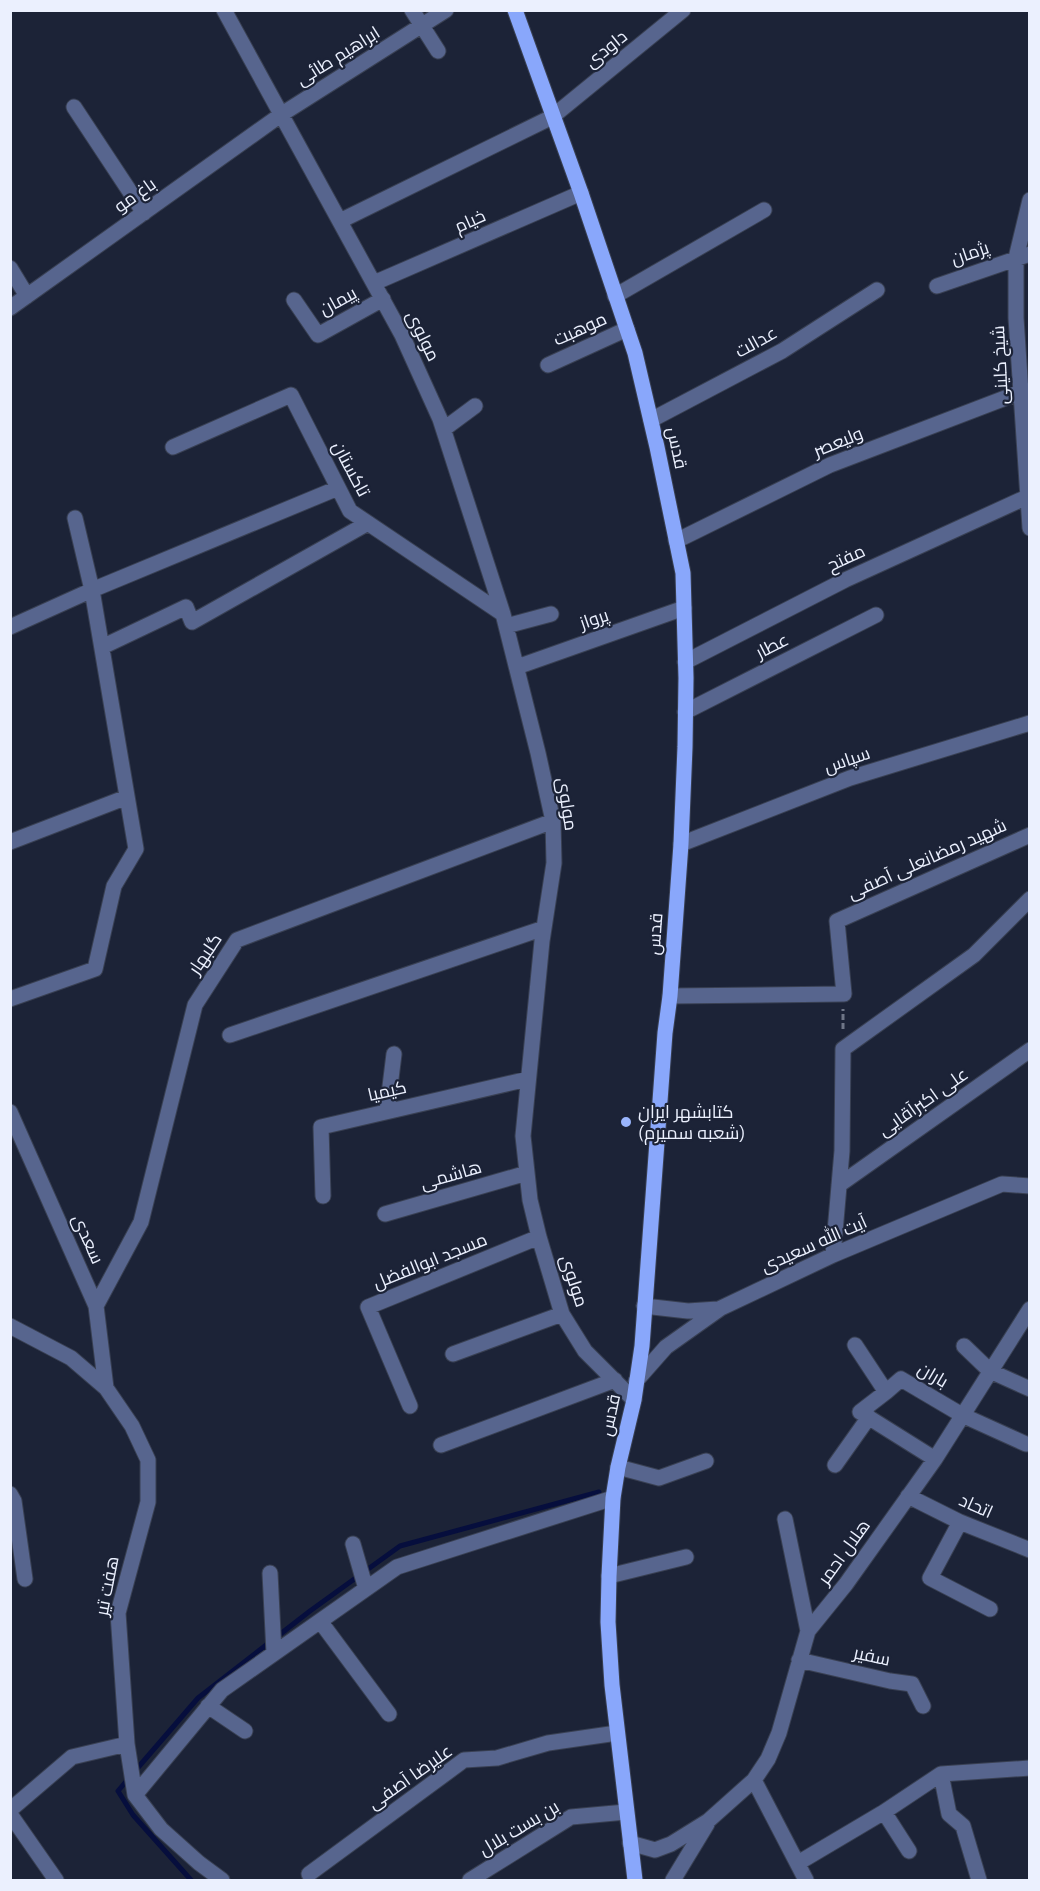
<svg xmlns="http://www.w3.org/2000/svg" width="1040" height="1891" viewBox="0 0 1040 1891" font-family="'IBM Plex Sans',Cairo,sans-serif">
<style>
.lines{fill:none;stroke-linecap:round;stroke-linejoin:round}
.stream{stroke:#060e3d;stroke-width:5}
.minor-casing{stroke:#394053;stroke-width:17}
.major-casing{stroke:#394053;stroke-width:17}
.path{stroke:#6f7687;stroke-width:3;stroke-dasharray:6 3;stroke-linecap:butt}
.minor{stroke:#57658e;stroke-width:15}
.major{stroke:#89a7fb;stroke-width:15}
.poi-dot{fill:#9ab5fd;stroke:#1c2337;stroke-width:2}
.labels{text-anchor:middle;stroke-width:4.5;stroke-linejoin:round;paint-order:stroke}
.street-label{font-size:18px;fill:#ebf0fe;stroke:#1c2337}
.poi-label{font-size:18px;fill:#ebf0fe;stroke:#1c2337;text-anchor:start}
</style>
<rect width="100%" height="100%" fill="#1c2337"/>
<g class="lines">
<path class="stream" d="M135 1771 198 1698 310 1611 400 1546 599 1492
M129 1778 118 1791 133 1815 191 1880"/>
<g class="minor-casing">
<path id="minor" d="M224 10 402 335 440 419 503 614 538 753 553 821 554 863 542 941 523 1136 530 1200 539 1237 562 1314 585 1351 634 1400
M412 10 438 51
M74 107 144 213
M1030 200 1016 258V318L1030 528
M340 221 552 117 683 10
M10 268 27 296
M374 283 581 193
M937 286 1030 254
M615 296 764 210
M294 300 318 335 383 299
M10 308 282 114 446 10
M548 365 627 329
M651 420 782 351 877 290
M444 429 475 406
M173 447 291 395 350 511 503 614
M676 541 830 465 1021 392 1030 391
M506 626 551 614
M10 627 92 590 338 488
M102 647 186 607 192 622 368 523
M685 662 845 580 1027 497 1030 498
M517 667 684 608
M685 712 876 615
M10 842 127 797
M681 844 850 778 1030 723
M670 996 844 994 837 921 1030 835
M10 999 95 969 114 886 136 849 92 590 75 518
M230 1035 544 928
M387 1111 394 1054
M10 1112 96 1306 106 1388
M839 1185 1030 1050
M323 1196 321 1127 528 1079
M385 1214 527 1173
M833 1255 842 1151 843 1049 974 955 1030 899
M96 1306 141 1222 195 1005 237 940 553 821
M644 1306 688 1311 718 1309
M10 1326 71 1358 106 1388 132 1426 148 1460V1502L118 1613 127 1744 135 1795 161 1829 199 1863 222 1880
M855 1345 886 1392 860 1412 935 1459
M964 1346 990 1371 1030 1389
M453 1354 562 1314
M636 1381 666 1347 721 1308 833 1255 1002 1184 1030 1186
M886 1392 901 1379 962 1415 1026 1444
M410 1406 368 1307 539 1237
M441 1445 615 1380
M835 1465 869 1417
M618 1467 659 1478 706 1461
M10 1494 14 1501 25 1579
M908 1496 960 1522 1030 1550
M785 1519 808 1631
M960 1522 930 1578 990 1609
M353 1544 366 1589
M270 1573 274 1653
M609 1576 686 1557
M320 1621 389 1714
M799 1660 890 1681 912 1684 923 1706
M208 1706 245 1731
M941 1774 949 1814 963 1826 979 1880
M754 1780 806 1880
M135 1795 222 1690 397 1567 613 1498
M10 1810 72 1757 127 1744
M884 1812 909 1851
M10 1814 56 1880
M630 1843 655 1850 671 1844 708 1821 754 1780 768 1759 779 1733 808 1631 846 1584 935 1459 1030 1309
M798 1863 884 1812 941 1774 1030 1768
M309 1874 464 1760 497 1758 548 1743 617 1733
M470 1880 571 1817 626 1812
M673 1880 707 1824"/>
</g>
<g class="major-casing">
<path id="major" d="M515 10 581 193 635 353 657 447 683 573 686 678 685 747 681 844 670 996 665 1033 642 1346 634 1400 618 1467 613 1498 609 1576 608 1622 612 1685 635 1880"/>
</g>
<path class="path" d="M843 1029V1009"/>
<use href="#minor" class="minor"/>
<use href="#major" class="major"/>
</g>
<circle class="poi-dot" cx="626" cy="1122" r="6"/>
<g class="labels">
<g class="street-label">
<text transform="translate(606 49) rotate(-39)" y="6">داودی</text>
<text transform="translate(338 56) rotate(-32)" y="6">ابراهیم طائی</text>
<text transform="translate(135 195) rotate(-35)" y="6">باغ مو</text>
<text transform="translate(470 221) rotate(-24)" y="6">خیام</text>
<text transform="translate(970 253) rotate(-19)" y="6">پژمان</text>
<text transform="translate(338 301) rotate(-29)" y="6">پیمان</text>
<text transform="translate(580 329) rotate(-24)" y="6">موهبت</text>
<text transform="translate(423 336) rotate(64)" y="6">مولوی</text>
<text transform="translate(756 342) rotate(-29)" y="6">عدالت</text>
<text transform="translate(1000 365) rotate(-93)" y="6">شیخ کلینی</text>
<text transform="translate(838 442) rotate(-22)" y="6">ولیعصر</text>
<text transform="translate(677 448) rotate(78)" y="6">قدس</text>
<text transform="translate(351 469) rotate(62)" y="6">تاکستان</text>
<text transform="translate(846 558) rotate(-25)" y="6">مفتح</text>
<text transform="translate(594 619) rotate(-19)" y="6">پرواز</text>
<text transform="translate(772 646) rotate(-27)" y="6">عطار</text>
<text transform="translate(847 760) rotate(-19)" y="6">سپاس</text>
<text transform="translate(567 804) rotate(81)" y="6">مولوی</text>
<text transform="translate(927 859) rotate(-24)" y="6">شهید رمضانعلی آصفی</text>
<text transform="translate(655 934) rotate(-86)" y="6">قدس</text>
<text transform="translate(205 954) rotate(-56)" y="6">گلبهار</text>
<text transform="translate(387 1091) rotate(-13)" y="6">کیمیا</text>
<text transform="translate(923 1102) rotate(-35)" y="6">علی اکبرآقایی</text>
<text transform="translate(451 1175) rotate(-16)" y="6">هاشمی</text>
<text transform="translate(88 1239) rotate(66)" y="6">سعدی</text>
<text transform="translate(814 1244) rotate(-24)" y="6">آیت الله سعیدی</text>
<text transform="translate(430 1261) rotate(-22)" y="6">مسجد ابوالفضل</text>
<text transform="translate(574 1281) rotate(72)" y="6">مولوی</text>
<text transform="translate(933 1375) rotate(30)" y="6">باران</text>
<text transform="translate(610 1415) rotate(-78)" y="6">قدس</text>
<text transform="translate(976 1506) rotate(24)" y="6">اتحاد</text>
<text transform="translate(844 1552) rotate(-54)" y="6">هلال احمر</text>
<text transform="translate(107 1586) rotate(-79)" y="6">هفت تیر</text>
<text transform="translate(872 1656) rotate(12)" y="6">سفیر</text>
<text transform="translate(410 1777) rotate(-35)" y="6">علیرضا آصفی</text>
<text transform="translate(519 1828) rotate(-31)" y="6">بن بست بلال</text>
</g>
<g class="poi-label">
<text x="638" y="1118">کتابشهر ایران<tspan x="638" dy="21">(شعبه سمیرم)</tspan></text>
</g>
</g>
<rect width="1040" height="1891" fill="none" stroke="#ebf0fe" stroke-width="24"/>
</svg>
